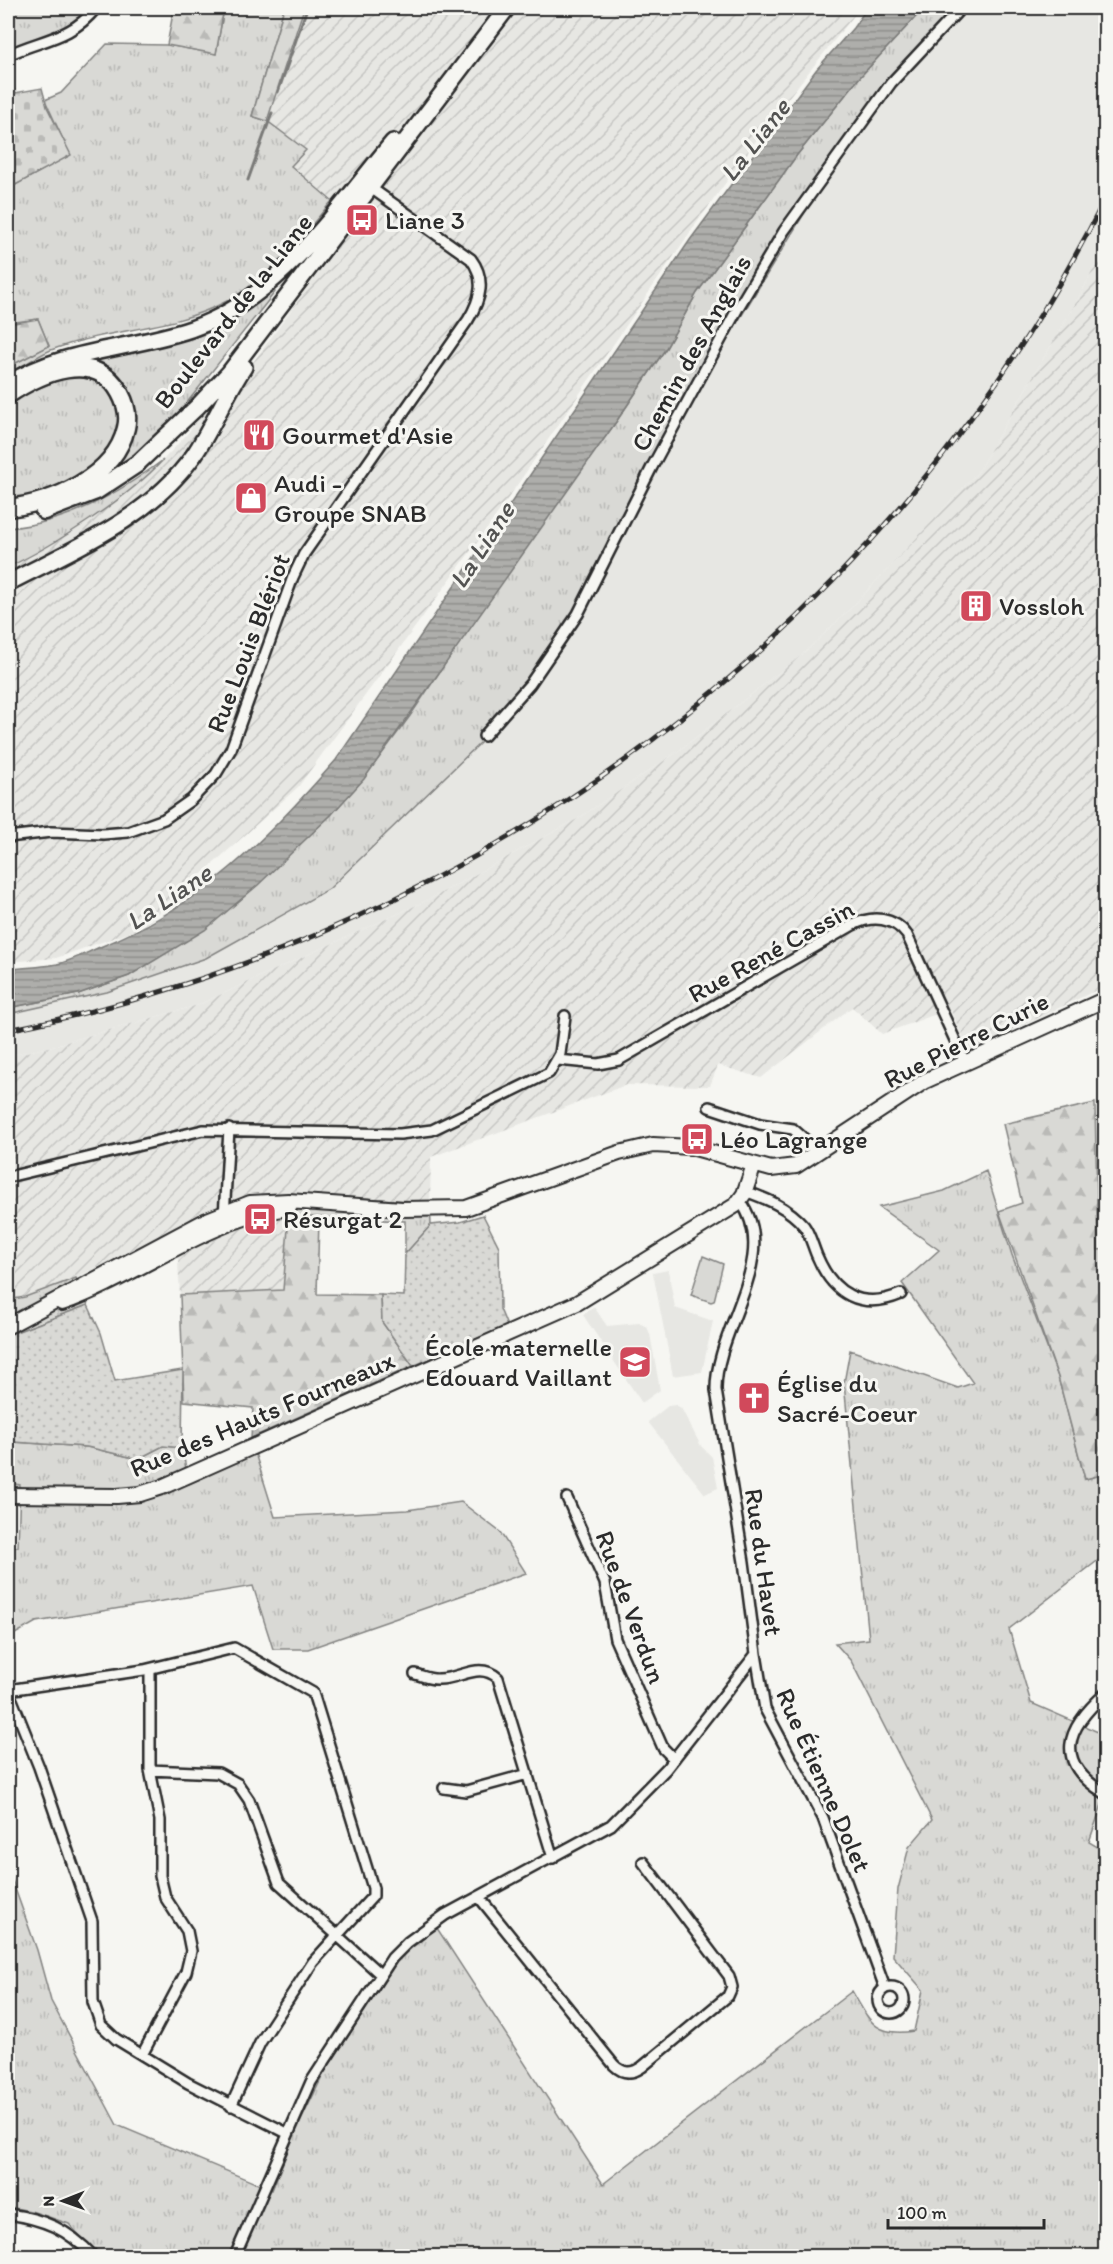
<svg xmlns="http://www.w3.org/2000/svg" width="1113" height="2264" viewBox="0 0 1113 2264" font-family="Itim,sans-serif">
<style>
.built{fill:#e7e7e3}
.industrial{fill:url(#industrial-furrows)}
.grass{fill:url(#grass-tufts);stroke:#828280;stroke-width:1.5}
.forest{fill:url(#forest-firs);stroke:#828280;stroke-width:1.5}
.cemetery{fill:url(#cemetery-stones);stroke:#828280;stroke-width:1.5}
.park{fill:#d9d9d5;stroke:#828280;stroke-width:1.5}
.garden{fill:url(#garden-dots);stroke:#828280;stroke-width:1.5}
.water{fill:url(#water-rules);stroke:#7a7a78;stroke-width:1.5}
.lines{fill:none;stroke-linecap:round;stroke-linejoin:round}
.stream{stroke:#7a7a78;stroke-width:3}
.street-casing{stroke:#2b2b2b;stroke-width:14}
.secondary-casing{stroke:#2b2b2b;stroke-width:18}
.primary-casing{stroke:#2b2b2b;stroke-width:20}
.highway-casing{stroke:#2b2b2b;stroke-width:21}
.street{stroke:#f6f6f2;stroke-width:9}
.secondary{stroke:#f6f6f2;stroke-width:14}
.primary{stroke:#f6f6f2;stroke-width:15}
.highway{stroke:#f6f6f2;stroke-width:16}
.rail-casing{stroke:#2b2b2b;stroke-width:5}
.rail{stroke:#f6f6f2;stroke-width:3;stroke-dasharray:9;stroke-linecap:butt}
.labels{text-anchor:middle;stroke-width:6;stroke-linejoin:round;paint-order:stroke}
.poi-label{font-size:26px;fill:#2b2b2b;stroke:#f6f6f2;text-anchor:start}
.street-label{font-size:26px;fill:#2b2b2b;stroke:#f6f6f2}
.water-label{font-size:27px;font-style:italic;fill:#525251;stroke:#f6f6f2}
</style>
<defs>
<pattern id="industrial-furrows" width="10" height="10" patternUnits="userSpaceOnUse" patternTransform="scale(1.5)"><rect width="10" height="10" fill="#e7e7e3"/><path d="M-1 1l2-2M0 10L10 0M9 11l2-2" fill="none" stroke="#c6c6c3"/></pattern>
<pattern id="grass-tufts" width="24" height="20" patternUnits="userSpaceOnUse" patternTransform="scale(1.5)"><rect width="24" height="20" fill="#d9d9d5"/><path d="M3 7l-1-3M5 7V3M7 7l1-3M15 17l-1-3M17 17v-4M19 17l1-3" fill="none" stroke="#babab7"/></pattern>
<pattern id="forest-firs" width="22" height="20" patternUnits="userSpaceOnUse" patternTransform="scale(1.5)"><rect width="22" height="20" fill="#d9d9d5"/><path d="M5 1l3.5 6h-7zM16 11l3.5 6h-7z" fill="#babab7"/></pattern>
<pattern id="cemetery-stones" width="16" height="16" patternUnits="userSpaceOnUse" patternTransform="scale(1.5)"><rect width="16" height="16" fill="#d9d9d5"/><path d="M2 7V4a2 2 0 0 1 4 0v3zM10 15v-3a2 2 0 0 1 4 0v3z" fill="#babab7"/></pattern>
<pattern id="garden-dots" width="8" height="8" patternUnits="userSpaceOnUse" patternTransform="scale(1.5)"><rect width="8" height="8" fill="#d9d9d5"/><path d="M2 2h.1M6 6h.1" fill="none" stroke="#babab7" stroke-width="1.8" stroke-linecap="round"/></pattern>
<pattern id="water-rules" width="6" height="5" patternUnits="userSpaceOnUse" patternTransform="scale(1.5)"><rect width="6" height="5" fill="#aeaeab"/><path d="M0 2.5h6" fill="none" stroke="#8e8e8b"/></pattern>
</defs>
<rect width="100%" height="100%" fill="#f6f6f2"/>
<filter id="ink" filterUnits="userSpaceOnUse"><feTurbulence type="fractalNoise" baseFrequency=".0167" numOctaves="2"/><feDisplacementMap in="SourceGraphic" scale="12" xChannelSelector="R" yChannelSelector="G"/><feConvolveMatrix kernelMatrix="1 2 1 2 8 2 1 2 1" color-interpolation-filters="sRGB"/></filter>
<g filter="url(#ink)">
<path class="built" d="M968 8H1105V245L1082 292 977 473 854 605 803 654 677 752 579 818 430 899 198 1005 45 1048 8 1056V1014L107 992 206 958 329 889 507 717 639 499 734 328 826 178 888 93Z
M668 1270 675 1308 713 1321 702 1372 673 1376 653 1273Z
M594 1307 607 1326 639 1323 647 1327 650 1334 660 1390 642 1403 583 1315Z
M676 1405 681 1408 701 1446 712 1457 718 1488 705 1494 648 1422 668 1406Z"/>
<path class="industrial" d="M304 8H860L776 113 693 228 487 529 298 787 142 928 56 958 8 962V567L31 557 89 519 153 471 187 434 219 392 248 369 357 220 291 166 306 150 267 121Z
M1105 245V986L969 1051 950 1009 882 1034 852 1007 761 1078 718 1065 710 1086 626 1085 431 1157 430 1202 291 1194 283 1290 180 1295 176 1228 76 1278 25 1297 8 1300V1056L45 1048 198 1005 430 899 579 818 677 752 803 654 854 605 977 473 1082 292Z"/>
<path class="grass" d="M8 8H90L74 24 8 52Z
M224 8H284L252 116 267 121 306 150 291 166 332 201C301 237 270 279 227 301 171 331 108 328 51 350 36 356 22 367 8 375V367L49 346 38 319 8 323V189L70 155 45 100 61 93 107 44 167 45 216 54Z
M924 8H968L889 93 826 178 734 328 639 499 584 609 528 693 507 717 329 889 206 958 107 992 8 1014V1008L78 994 129 976 234 905 331 815 364 778 410 716 502 579 616 422 666 348 697 293 797 155 860 77Z
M273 290 275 292 170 424 136 455 98 482 8 502V405L22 395 69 376 82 360 222 321 251 308Z
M163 460C129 497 54 546 8 567V528C67 523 116 495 163 460Z
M986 1171 1012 1255 1058 1377 1085 1479 1105 1474V1555L1009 1629 1031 1703 1105 1735V1796L1089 1842 1106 1852 1105 2256H98L69 2224 31 2211 8 2207V1869L37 1950 51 2001 117 2125 272 2190 295 2133 324 2073 400 1957 437 1928 603 2184 852 1991C870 2022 875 2037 914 2031L923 1990 893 1956 898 1889 909 1847 932 1820 851 1661 835 1643 869 1639 844 1383 850 1350 958 1388 973 1383 902 1283 939 1250 879 1207 944 1191Z
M291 1194 430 1202 431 1225 405 1254V1221L289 1216Z
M76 1278 88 1305 8 1335V1300L25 1297Z
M13 1442 87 1447 138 1459 163 1446 182 1448 189 1484 255 1453 275 1517 407 1510 461 1502 500 1532 526 1573 308 1649H273L253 1586 36 1622 8 1638V1547H18L20 1485 14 1484Z"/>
<path class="forest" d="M174 8H224L216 54 167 45Z
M284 8H304L267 121 252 116Z
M38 319 49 346 8 367V324Z
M1095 1103 1098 1250 1106 1249V1474L1085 1479 1058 1377 999 1211 1022 1203 1003 1124Z
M289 1216 319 1219 317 1294 381 1295 382 1322 413 1366 251 1438 253 1408 184 1401 180 1295 283 1290Z"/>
<path class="cemetery" d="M8 60 15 93 42 88 47 107 71 155 8 189Z"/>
<path class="park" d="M703 1256 723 1264 714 1301 711 1302 691 1295Z"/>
<path class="garden" d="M483 1215 499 1247 500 1309 507 1326 413 1366 382 1322 381 1295 404 1296 405 1254 431 1225 460 1222Z
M88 1305 101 1333 115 1381 183 1370 182 1448 163 1446 138 1459 87 1447 14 1442V1484L8 1483V1335Z"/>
<path class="water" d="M867 8H924L860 77 797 155 697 293 666 348 616 422 364 779 331 815 258 885 205 930 129 976 78 994 8 1008V969C24 968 41 967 57 964 71 961 86 953 100 947 200 907 266 840 336 760L690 240 816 70 853 28Z"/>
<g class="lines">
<path class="stream" d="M278 92 307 8
M248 180 272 113"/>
<g class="street-casing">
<path id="street" d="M8 55C41 39 70 40 96 8
M484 736 530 684 578 614 652 467 738 308 784 231 891 83 961 8
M8 837 51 832 103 834 128 832 164 819 191 800 216 774 231 749 293 577 304 554 468 320C481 299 486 279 471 259L371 188
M558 1060 598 1064 619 1060 853 925C872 915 894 917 907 935L965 1062
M709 1107 760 1124 793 1129 809 1143 816 1155
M8 1177 203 1130 400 1134 432 1130 549 1073 560 1054 565 1016
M745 1191C767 1199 788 1207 804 1226 810 1234 813 1247 817 1256 833 1294 861 1311 901 1294
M224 1217 229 1129
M567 1498 605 1583 615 1639 663 1748 674 1759
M756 1654 765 1709 823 1818 885 1988
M415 1674C423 1676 431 1680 439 1679 461 1679 479 1661 498 1678L553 1858
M8 1690 144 1670 234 1648 313 1693 373 1888V1896L313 1962 260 2043 231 2106
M8 1690 39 1767 92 1921 93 2002 101 2025 116 2039 188 2083 287 2133
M1106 1693C1065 1729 1053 1762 1106 1794
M150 1770 218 1773 238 1784 249 1800 279 1883 380 1974
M444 1788 466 1791 528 1774
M479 1897 614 2065C623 2074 632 2074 642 2067L728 1996 732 1987 729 1976 643 1862
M878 2000a13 13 0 1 1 26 0a13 13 0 1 1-26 0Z
M142 2055 186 1972 191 1951 187 1931 165 1897 160 1876V1820L150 1770V1669
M8 2214C44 2219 68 2229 93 2256
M235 2256 311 2082 392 1958 408 1942 445 1915 611 1825 666 1769 756 1654 744 1562 716 1390C715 1329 782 1257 740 1201"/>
</g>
<g class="secondary-casing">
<path id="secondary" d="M62 1303C139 1276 207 1218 289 1208
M8 1326 207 1220 250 1203 288 1201 402 1209 466 1208 619 1153 653 1145 691 1147 771 1169 796 1166 925 1081 1106 999
M8 1495 117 1496 140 1494 162 1487 577 1303 736 1205 744 1194 754 1165"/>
</g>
<g class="primary-casing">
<path id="primary" d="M8 384C64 349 129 350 191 329 279 299 335 211 393 142
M137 464 197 407 229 373 507 8
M8 583C75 548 149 519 194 455 213 427 225 395 244 367"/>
</g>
<g class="highway-casing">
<path id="highway" d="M8 395C39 374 96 348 120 393 126 404 129 416 126 428 115 477 52 503 8 508
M44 511 96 491 137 464"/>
</g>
<use href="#street" class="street"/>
<use href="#secondary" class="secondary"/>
<use href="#primary" class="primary"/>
<use href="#highway" class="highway"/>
<g class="rail-casing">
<path id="rail" d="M8 1030C476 938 893 626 1106 197"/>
</g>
<use href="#rail" class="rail"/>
</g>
</g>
<defs>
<g id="bus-square" transform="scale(1.725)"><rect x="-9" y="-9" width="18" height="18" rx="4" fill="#d1495b" stroke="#f6f6f2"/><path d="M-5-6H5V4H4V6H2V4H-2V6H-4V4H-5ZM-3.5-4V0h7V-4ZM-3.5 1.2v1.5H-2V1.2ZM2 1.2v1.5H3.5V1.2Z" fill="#fff"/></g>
<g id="restaurant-square" transform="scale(1.725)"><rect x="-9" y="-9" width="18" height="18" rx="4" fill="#d1495b" stroke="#f6f6f2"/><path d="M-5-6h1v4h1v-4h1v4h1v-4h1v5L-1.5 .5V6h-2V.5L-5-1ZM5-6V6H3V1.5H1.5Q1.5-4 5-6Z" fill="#fff"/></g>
<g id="shop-square" transform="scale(1.725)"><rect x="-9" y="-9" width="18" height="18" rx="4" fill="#d1495b" stroke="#f6f6f2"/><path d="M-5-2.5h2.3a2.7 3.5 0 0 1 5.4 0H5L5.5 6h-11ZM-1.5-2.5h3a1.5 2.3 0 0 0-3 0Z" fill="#fff"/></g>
<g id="building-square" transform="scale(1.725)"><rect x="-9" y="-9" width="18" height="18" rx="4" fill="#d1495b" stroke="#f6f6f2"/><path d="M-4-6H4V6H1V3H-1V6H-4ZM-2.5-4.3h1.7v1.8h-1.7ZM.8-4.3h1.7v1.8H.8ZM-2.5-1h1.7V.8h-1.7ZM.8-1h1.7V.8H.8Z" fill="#fff"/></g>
<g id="school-square" transform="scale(1.725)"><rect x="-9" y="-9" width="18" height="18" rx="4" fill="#d1495b" stroke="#f6f6f2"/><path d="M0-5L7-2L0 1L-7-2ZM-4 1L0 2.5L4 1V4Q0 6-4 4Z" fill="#fff"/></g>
<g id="church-square" transform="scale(1.725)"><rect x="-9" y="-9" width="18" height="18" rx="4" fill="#d1495b" stroke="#f6f6f2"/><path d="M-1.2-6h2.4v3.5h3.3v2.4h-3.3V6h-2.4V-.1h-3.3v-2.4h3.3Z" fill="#fff"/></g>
</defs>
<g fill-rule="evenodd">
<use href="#bus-square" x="362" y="220"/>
<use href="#restaurant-square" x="259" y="435"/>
<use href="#shop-square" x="251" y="498"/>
<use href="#building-square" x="976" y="606"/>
<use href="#bus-square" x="697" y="1139"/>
<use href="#bus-square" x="260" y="1219"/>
<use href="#school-square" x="635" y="1362"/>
<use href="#church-square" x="754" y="1398"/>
</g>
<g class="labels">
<g class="poi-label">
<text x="385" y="229">Liane 3</text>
<text x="282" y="444">Gourmet d'Asie</text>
<text x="274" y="492">Audi -<tspan x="274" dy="30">Groupe SNAB</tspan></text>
<text x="999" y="615">Vossloh</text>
<text x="720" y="1148">Léo Lagrange</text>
<text x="283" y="1228">Résurgat 2</text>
<text x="612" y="1356" text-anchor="end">École maternelle<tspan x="612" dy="30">Edouard Vaillant</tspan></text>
<text x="777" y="1392">Église du<tspan x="777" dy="30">Sacré-Coeur</tspan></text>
</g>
<g class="street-label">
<text transform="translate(233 311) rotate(-52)" y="9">Boulevard de la Liane</text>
<text transform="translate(691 353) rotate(-61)" y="9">Chemin des Anglais</text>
<text transform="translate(248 643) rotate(-69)" y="9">Rue Louis Blériot</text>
<text transform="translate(771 951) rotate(-29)" y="9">Rue René Cassin</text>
<text transform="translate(966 1040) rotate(-27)" y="9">Rue Pierre Curie</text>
<text transform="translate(262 1414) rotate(-23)" y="9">Rue des Hauts Fourneaux</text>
<text transform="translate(764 1562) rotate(82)" y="9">Rue du Havet</text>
<text transform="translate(631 1607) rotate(70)" y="9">Rue de Verdun</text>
<text transform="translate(824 1780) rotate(66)" y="9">Rue Étienne Dolet</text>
</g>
<g class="water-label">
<text transform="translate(755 140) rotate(-52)" y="9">La Liane</text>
<text transform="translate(482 545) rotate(-57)" y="9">La Liane</text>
<text transform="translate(169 897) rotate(-34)" y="9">La Liane</text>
</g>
</g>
<rect width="1113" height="2264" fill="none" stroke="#f6f6f2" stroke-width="30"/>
<rect x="15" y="15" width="1083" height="2234" fill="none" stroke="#2b2b2b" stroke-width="2" filter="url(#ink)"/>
<g transform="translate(63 2201) rotate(269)" stroke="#f6f6f2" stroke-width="4.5" paint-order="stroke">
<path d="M0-4.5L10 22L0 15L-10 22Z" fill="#2b2b2b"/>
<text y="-9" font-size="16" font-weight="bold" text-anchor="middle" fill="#2b2b2b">N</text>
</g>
<path d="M888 2219v9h156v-9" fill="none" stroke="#2b2b2b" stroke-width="3"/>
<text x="897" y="2219" font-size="18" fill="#2b2b2b" stroke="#f6f6f2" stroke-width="4.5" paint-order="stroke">100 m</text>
</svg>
